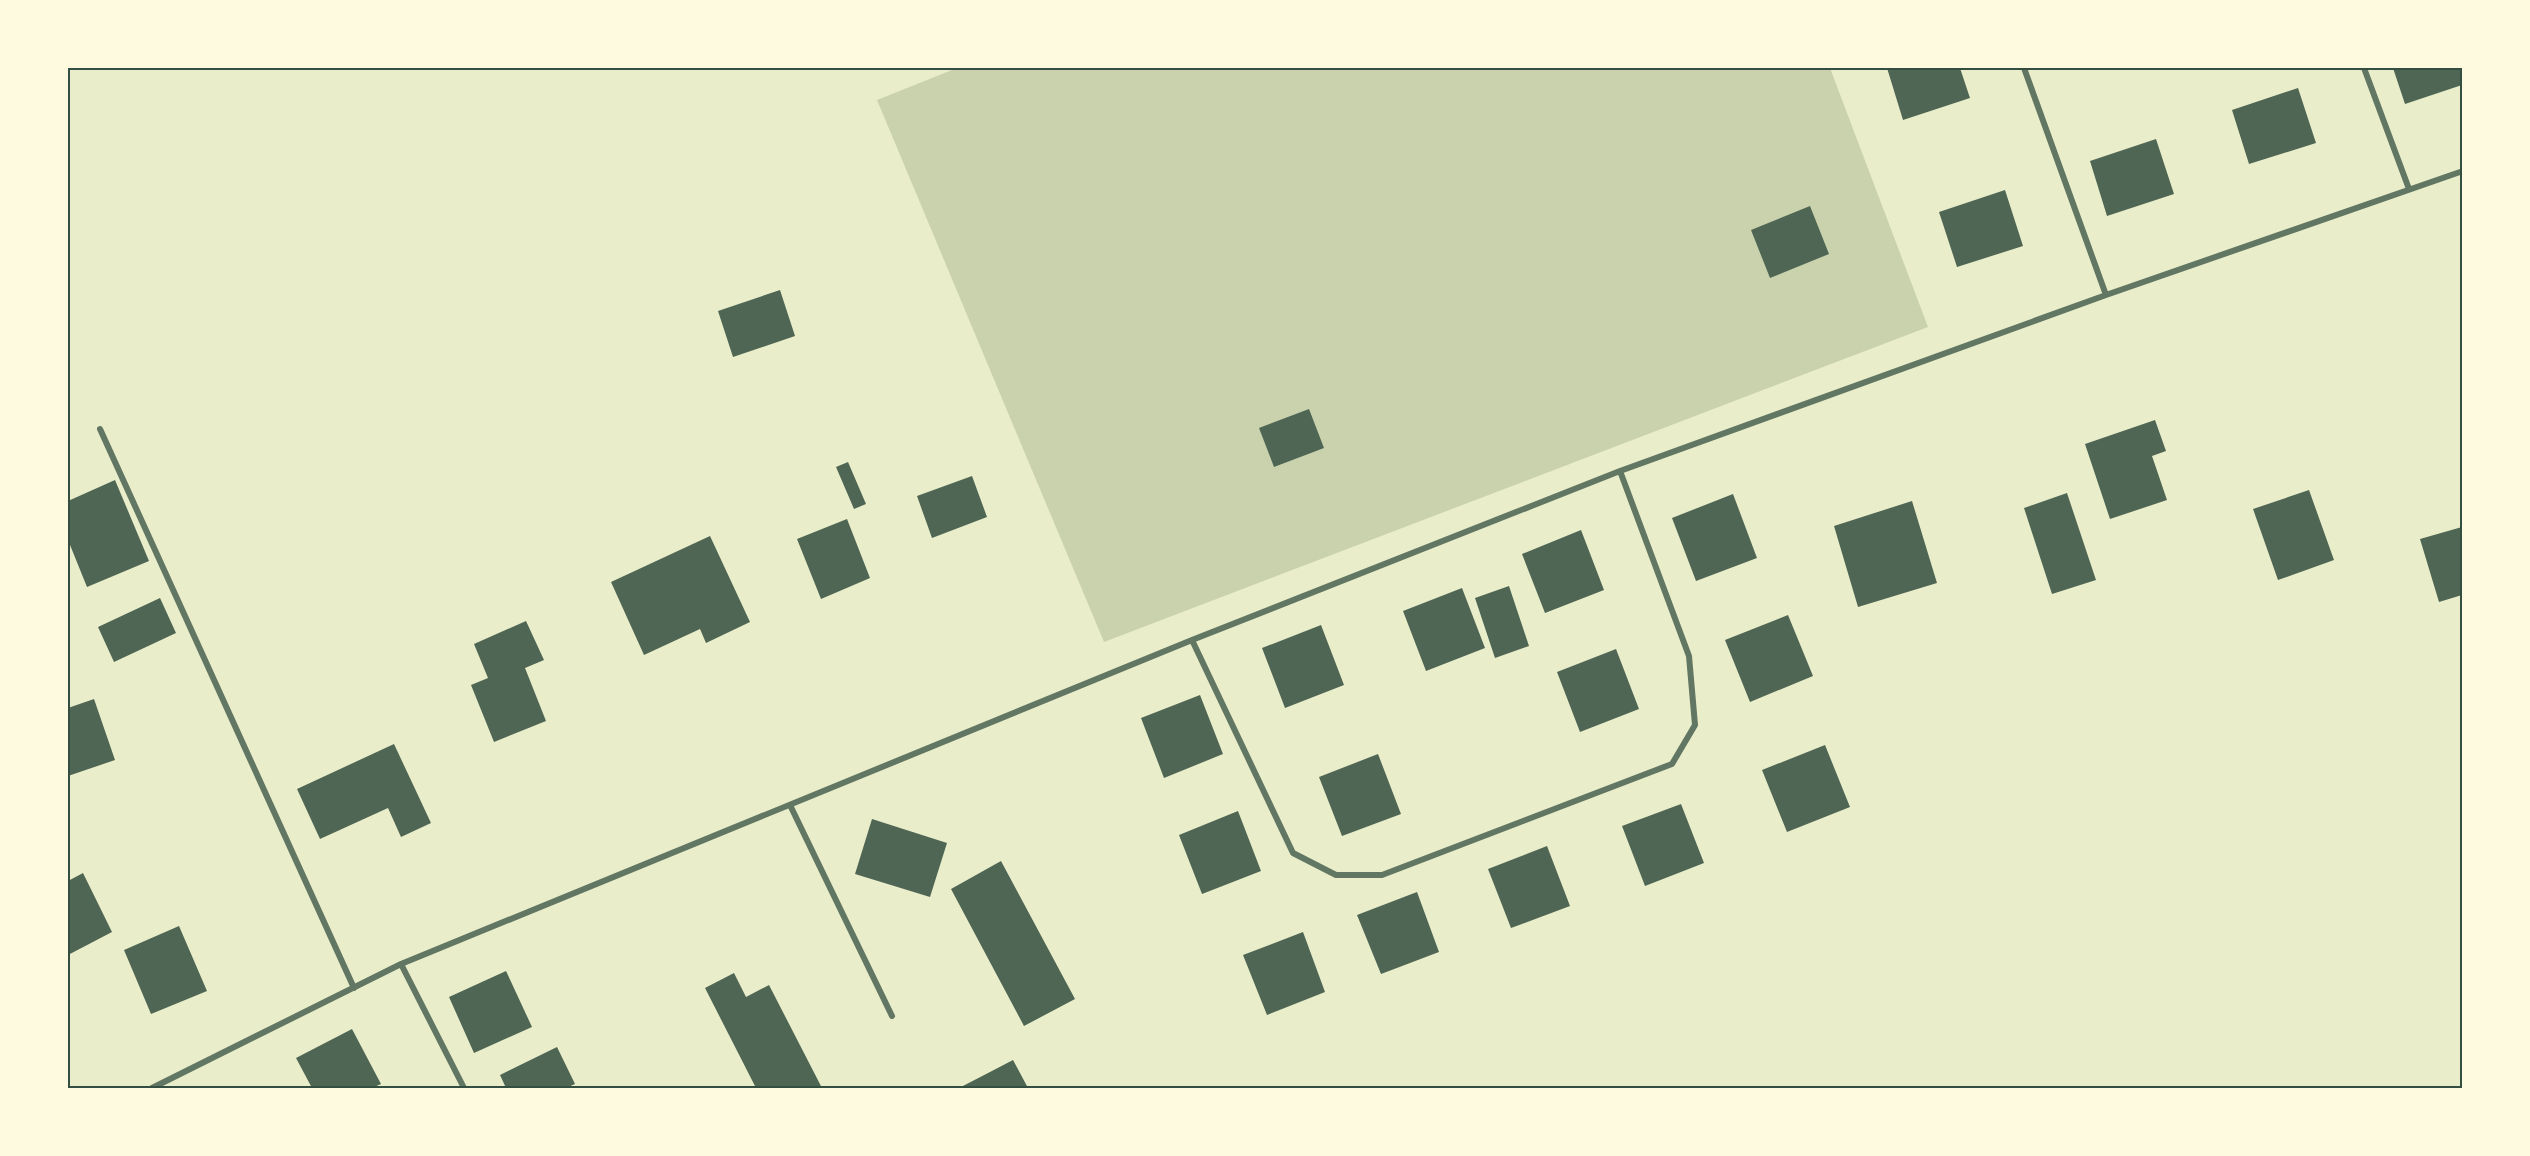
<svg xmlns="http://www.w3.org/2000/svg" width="2530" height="1156" viewBox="0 0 2530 1156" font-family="'Playfair Display',serif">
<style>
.green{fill:#cad2ad}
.building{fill:#4f6655}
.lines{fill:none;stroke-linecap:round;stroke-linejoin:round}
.minor{stroke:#617663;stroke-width:6}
.neatline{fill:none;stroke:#344e41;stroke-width:2}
</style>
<rect width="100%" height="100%" fill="#e9edc9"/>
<path class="green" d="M957 68H1830L1928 327 1104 642 877 100Z"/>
<path class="building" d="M1887 68H1960L1970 98 1903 120Z
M2393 68H2462V85L2405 104Z
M2298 88 2316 143 2249 164 2232 110Z
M2156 139 2174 194 2107 216 2090 161Z
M2005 190 2023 246 1957 267 1939 212Z
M1810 206 1829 254 1770 278 1751 230Z
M780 290 795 336 733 357 718 311Z
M1309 409 1324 448 1274 467 1259 428Z
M2155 420 2166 451 2152 456 2167 500 2110 519 2085 444Z
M848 462 866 504 854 509 836 467Z
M972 476 987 517 932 538 917 496Z
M115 480 149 561 87 587 68 540V501Z
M2309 490 2334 560 2278 580 2253 509Z
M2067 493 2096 580 2052 594 2024 508Z
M1733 494 1757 558 1696 581 1672 518Z
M1912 501 1937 583 1858 607 1834 526Z
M847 519 870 578 821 599 797 539Z
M2462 527V595L2439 602 2420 539Z
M1581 530 1604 590 1545 613 1522 554Z
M710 536 750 622 706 643 700 629 644 655 611 582Z
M1509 586 1529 646 1495 658 1475 598Z
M1462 588 1485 648 1426 671 1403 611Z
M160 598 176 633 114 662 98 627Z
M1788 615 1813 676 1750 702 1725 640Z
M526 621 544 660 525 668 546 721 494 742 471 685 488 678 474 644Z
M1321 625 1344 685 1285 708 1262 648Z
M1616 649 1639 709 1580 732 1557 672Z
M1200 695 1223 754 1164 778 1141 718Z
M94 699 115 760 68 776V708Z
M394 744 431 823 401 837 388 808 320 839 297 789Z
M1825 745 1850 807 1787 832 1762 770Z
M1378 754 1401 814 1342 836 1319 777Z
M1681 804 1704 863 1645 886 1622 826Z
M1238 811 1261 871 1202 894 1179 835Z
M872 819 947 843 930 897 855 874Z
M1547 846 1570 906 1511 928 1488 869Z
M1001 861 1075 999 1024 1026 951 889Z
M83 873 112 932 68 955V881Z
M1417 892 1439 952 1381 974 1357 915Z
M179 926 207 991 151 1014 124 950Z
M1303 932 1325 992 1267 1015 1243 955Z
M506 971 532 1027 474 1053 449 997Z
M734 973 746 997 769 985 822 1088H756L705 988Z
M352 1029 381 1084 372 1088H312L296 1058Z
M557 1047 575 1084 566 1088H506L500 1075Z
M1013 1060 1028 1088H959L990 1072Z"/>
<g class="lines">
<path class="minor" d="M2024 68 2106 295
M2364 68 2409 189
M100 429 354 988
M1192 640 1293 853 1336 875H1382L1672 764 1695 725 1689 656 1620 471
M790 805 892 1016
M401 964 464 1088
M152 1088 401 964 1192 640 1620 471 2106 295 2460 172"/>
</g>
<rect width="2530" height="1156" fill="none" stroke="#fefae0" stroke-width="138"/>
<rect x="69" y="69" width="2392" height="1018" class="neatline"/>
</svg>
